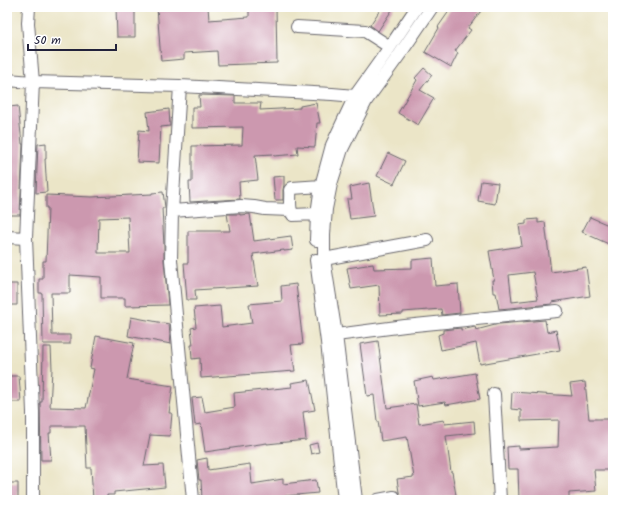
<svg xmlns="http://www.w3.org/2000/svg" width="620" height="507" viewBox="0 0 620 507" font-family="Kalam,sans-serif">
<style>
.building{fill:#cc98af;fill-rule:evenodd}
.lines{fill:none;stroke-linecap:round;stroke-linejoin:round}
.minor-casing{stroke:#68666c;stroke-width:14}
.minor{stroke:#fff;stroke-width:12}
</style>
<rect width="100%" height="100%" fill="#fff"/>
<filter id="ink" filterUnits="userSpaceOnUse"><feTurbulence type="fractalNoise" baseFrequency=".025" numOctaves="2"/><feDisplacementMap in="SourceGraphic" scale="8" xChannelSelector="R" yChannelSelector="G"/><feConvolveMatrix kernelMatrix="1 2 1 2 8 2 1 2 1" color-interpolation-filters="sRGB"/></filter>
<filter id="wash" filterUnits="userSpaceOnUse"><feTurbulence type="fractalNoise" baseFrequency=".012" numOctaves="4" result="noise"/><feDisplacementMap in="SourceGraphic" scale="16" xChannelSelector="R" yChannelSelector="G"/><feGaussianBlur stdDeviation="0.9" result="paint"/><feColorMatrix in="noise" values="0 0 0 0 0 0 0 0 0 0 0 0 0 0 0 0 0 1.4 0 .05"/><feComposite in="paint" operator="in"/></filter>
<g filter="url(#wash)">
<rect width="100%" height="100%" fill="#ebe5c7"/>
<g id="blocks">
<path class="building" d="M116 7H135V37H117Z
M157 7H208L209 20 249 17V7H276L277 63 218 65 217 51 184 53V59L161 61Z
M382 7H394L378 31 370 25Z
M452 7H484L468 28 471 30 455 51 458 53 451 67 425 52 439 28 438 27Z
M424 68 432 75 420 90 434 98 418 125 398 113 417 80 415 78Z
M199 95 235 96V103H261L260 110 300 108V106L316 103 320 123H317L315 147 297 146 298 154 274 156 273 154 255 155 258 180 239 182 240 199 190 202 189 182H192V146L242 145 243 127 192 128V107H200Z
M18 106 22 144H23L20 215H7V110H10L9 107Z
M169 109 170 126 161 127 159 163 137 162 139 130 149 131 147 112Z
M46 143V159H45L47 192 36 193 38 144Z
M388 153 405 161 394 184 377 176Z
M284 176V185L283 190V200H275L273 177Z
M481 181 498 183 495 204 478 201Z
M369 183 374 216 350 219 347 199H352L350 187Z
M163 192 165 207V208H162L164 246V260L168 305 125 306V298H101V277L70 275V293H51L52 335H70V344H43L42 293H39V279H43V261H46L48 208H46V195L92 197 152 194V193ZM128 217 130 253H98L99 218Z
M227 214H240V215L250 214 254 241 291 236 293 250 284 251V250L253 254 258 286 195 290 196 300H187L184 263H188V231H230Z
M590 217 613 227V246L582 232Z
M538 219V223L545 222 551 272 586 267 590 296 552 302V304L499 309 496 293H493L492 280H494L489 251 522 246 519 225 526 224V220ZM533 272 538 299 512 302 509 275Z
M433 258 435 286 458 284 460 313 442 315 441 309 403 312V314L380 315 379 285 351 289 347 268 373 264 374 269 412 268V260Z
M7 284H17V305H7Z
M296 284 303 344 291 345 295 371 201 378 200 358 192 359 191 345H193L191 328 196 327 194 308 220 306 222 327 252 323 249 304 282 301 281 286Z
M131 317 169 324 171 344 128 336Z
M545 320 547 332 556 330 560 350 480 364 476 343 441 350 438 335 443 333V330L461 328V330L475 327 476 330 499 324Z
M96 336 134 343 127 379 173 386 169 413H172L170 436 150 435 144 466 163 465 165 487 114 492V495H107V500H93L91 468H87L85 426H51V433H49L51 460H41L40 402H42L43 347H51L52 369 50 407 86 408 94 369 90 368Z
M378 341 387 408 416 404 419 424 444 420 445 424 474 421 475 433 446 436 451 472H452L456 495 423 500H401V496L399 492 397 479 414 477 407 437 381 441 378 421H377L374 395 367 396 360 344Z
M475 373 480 399 446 405 445 402 418 406 414 381 433 377 434 380Z
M7 376H19L21 402H7Z
M309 380 315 410 303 412 306 440 267 444V443L205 452 201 424 195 425 192 398 202 397 205 412 235 407 234 393 292 387 291 383Z
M585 382 589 419H613V470H594L596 491 569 493V500H519L518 469H508L507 447 519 446V449L558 447 559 420 521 421V410L511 409 512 392 572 396 570 384Z
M317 443 319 452 311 454 309 445Z
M207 458 208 470 250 464 252 484 283 479V484L316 480 318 493 285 496 286 500H202L201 480H199L197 460Z
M8 483H18V500H8Z"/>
</g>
</g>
<g filter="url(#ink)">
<use href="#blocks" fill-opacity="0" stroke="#68666c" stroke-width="1"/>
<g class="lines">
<g class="minor-casing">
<path id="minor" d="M29 7 28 23 33 82 26 238 33 412V500
M297 27 365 31 390 47
M7 80 33 82 70 83 180 86 332 94 355 96
M180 86 172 211 171 260 193 500
M172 211 241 206 254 207 265 209 290 210
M317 214 293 215C288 209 291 199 290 190L292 188 321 186
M7 237 26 238
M316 240 317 214 321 186 332 145 355 96 390 47 417 7
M324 259 427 240
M316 260 327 342 344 500
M336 335 405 326 557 311
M494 394 500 500
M356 500 336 335 324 259V234L326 209 331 184 342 149 366 101 400 54 432 7
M378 500 394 497"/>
</g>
<use href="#minor" class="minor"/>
</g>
</g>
<rect width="620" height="507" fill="none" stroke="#fff" stroke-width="24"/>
<path d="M28 44v6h88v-6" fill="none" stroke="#22223b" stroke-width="2"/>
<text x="34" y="44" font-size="12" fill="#22223b" stroke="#ffffff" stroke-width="3" paint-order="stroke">50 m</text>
</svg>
